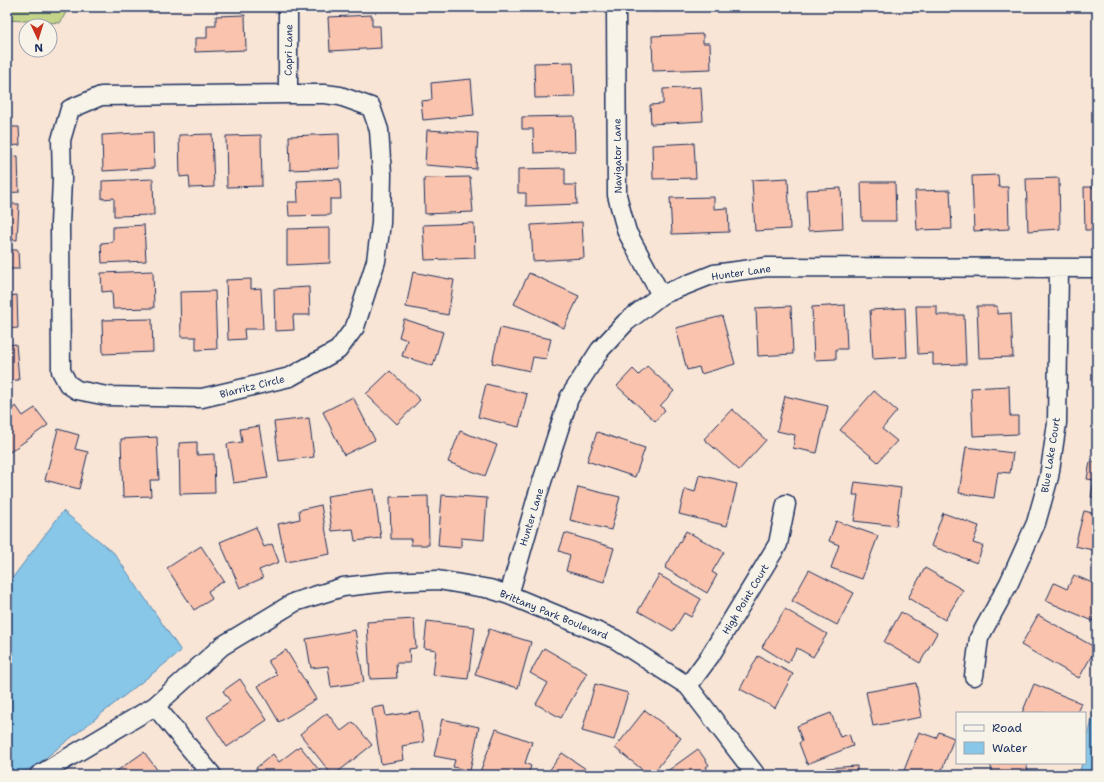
<svg xmlns="http://www.w3.org/2000/svg" width="1104" height="782" viewBox="0 0 1104 782" font-family="'Shantell Sans',sans-serif">
<style>
.green{fill:#c3d388;stroke:#6f8173}
.water{fill:#88c7e8;stroke:#5c8ab1}
.building{fill:#fac3ad;stroke:#1b2f5e}
.lines{fill:none;stroke-linecap:round;stroke-linejoin:round}
.street-casing{stroke:#1b2f5e;stroke-width:21}
.street{stroke:#f7f3e8;stroke-width:18}
.labels{text-anchor:middle;stroke-width:3;stroke-linejoin:round;paint-order:stroke}
.street-label{font-size:10px;fill:#1b2f5e;stroke:#f7f3e8}
</style>
<rect width="100%" height="100%" fill="#f8e5d6"/>
<filter id="ink" filterUnits="userSpaceOnUse"><feTurbulence type="fractalNoise" baseFrequency=".025" numOctaves="2"/><feDisplacementMap in="SourceGraphic" scale="8" xChannelSelector="R" yChannelSelector="G"/><feConvolveMatrix kernelMatrix="1 2 1 2 8 2 1 2 1" color-interpolation-filters="sRGB"/></filter>
<g filter="url(#ink)">
<path class="green" d="M7 7H69L60 23 7 20Z"/>
<path class="water" d="M63 511 114 553 181 651 39 763 19 775H7V585Z
M1097 699V775H1079L1082 763H1085V749Z"/>
<path class="building" d="M654 7H703V9L654 12Z
M245 15 246 50 195 52V38H207V26H216V16Z
M372 15V26H380L381 48 330 51 328 17Z
M703 34V43H710L711 69 653 71 652 36Z
M573 62 575 97 535 98 534 63Z
M471 79 474 115 423 120 421 101 432 100 431 83Z
M701 87 703 121 651 124 650 105 663 104V89Z
M7 113H10V127H19L20 145 7 146Z
M574 116 575 151 534 153 533 129H522V117Z
M427 130 478 133 476 169 425 165Z
M153 132 154 168 103 171 102 135Z
M212 134 214 187 190 188 189 176 180 177 179 135Z
M339 134 340 168 290 170 289 136Z
M261 135 262 186 227 187 226 136Z
M694 143 696 178 653 179 652 145Z
M18 156 19 192 7 193V157Z
M565 168V185H576L577 204 526 206V193H518V169Z
M998 175 999 187H1008L1009 229 974 231 972 176Z
M470 177 473 212 425 214 424 178Z
M788 178 790 229 755 231 752 180Z
M1059 178 1060 229 1028 231 1026 179Z
M153 179 154 215 114 216V198L102 199V181Z
M340 179 341 199H330V215L289 216 288 202H298L297 181Z
M861 182H895L896 221H862Z
M1084 187H1097V230H1085Z
M841 188 843 229 808 231 806 190Z
M950 190 952 229 917 230 915 191Z
M714 197V209L728 208 729 232 672 234 670 198Z
M7 204H19L17 240 7 239Z
M582 222 584 258 533 261 531 225Z
M474 223 475 258 425 260 423 225Z
M144 225 146 261 102 263 101 243 113 242V227Z
M330 228V263L287 265V229Z
M7 250H18L19 269H7Z
M153 271 154 308 113 309 112 291 102 292 101 273Z
M413 272 454 280 448 315 406 307Z
M529 273 579 296 564 328 514 304Z
M251 279V289L261 288 263 329H244L245 339 228 340 226 280Z
M309 287 310 315H293L294 330 275 331 274 289Z
M215 291 217 349 196 350V337H181L180 292Z
M17 295 18 328 7 329V296Z
M845 305 847 349H836V359L814 360 812 307Z
M791 306 793 354 758 356 756 308Z
M916 306H937V315H964L966 364 933 365V353L918 354Z
M977 306H997V314L1011 313 1013 357 979 358Z
M905 308 907 357 873 359 870 310Z
M722 316 735 364 701 374 699 367 687 370 676 328Z
M152 319 153 352 103 354 102 320Z
M404 319 443 332 433 366 402 356 407 340 399 337Z
M500 328 551 339 546 359 533 357 530 371 492 363Z
M16 344 19 380 7 381V345Z
M647 366 674 391 660 406 665 410 655 421 617 386 633 369 639 375Z
M390 371 420 400 397 424 366 394Z
M486 384 527 394 519 427 478 417Z
M1009 386 1010 416H1018V434L973 436 971 388Z
M874 391 897 411 882 429 897 441 878 462 840 430Z
M785 396 828 406 817 453 793 448 795 435 777 431Z
M353 397 375 440 344 455 323 412Z
M16 406 23 416 35 408 48 425 7 454V412Z
M732 409 766 440 739 470 704 439Z
M309 418 314 457 279 461 274 422Z
M259 426 268 478 233 483 227 444 242 442 240 429Z
M1097 427V445H1095Z
M58 429 79 435 75 449 88 452 79 489 45 480Z
M460 431 497 445 485 476 448 462Z
M597 432 645 448 635 477 587 461Z
M157 437 159 480H150L151 496 123 497 121 439Z
M197 442V455L214 454 215 493 180 494 179 443Z
M966 447 1013 453 1010 473 998 472 994 498 959 493Z
M1090 462 1097 463V498L1091 497 1094 480 1087 479Z
M699 475 737 484 727 526 679 514 685 489 695 492Z
M855 482 901 488 896 526 854 521 858 495H853Z
M578 487 620 497 611 530 570 520Z
M374 489 381 538 355 541 353 529 332 531 327 496Z
M442 495 487 498 484 540 461 538V548L438 546Z
M428 496 429 545H411V539H391L390 497Z
M321 505 330 554 286 562 278 524 300 519 299 510Z
M1084 511 1097 514V551L1075 546Z
M943 513 979 526 973 543 983 546 977 563 931 546Z
M836 521 878 536 862 579 831 568 839 545 829 541Z
M256 527 264 547 272 544 279 562 259 570 263 578 240 588 220 542Z
M686 531 724 552 712 572 717 575 707 593 665 568Z
M565 533 614 548 604 582 566 571 570 555 559 551Z
M201 546 224 581 208 591 212 599 194 610 167 568Z
M925 568 963 590 945 620 908 598Z
M809 570 854 593 837 625 792 601Z
M659 575 701 599 691 617 684 613 673 631 638 611Z
M1074 575 1097 585V612L1093 621 1046 601 1054 583 1067 589Z
M785 609 827 634 813 657 797 648 788 663 762 647Z
M901 612 937 633 920 663 884 642Z
M1038 615 1096 648 1079 678 1021 645Z
M414 619 416 648 409 649 410 663H396L397 678 370 679 367 622Z
M427 621 475 627 468 679 433 675 436 650 424 648Z
M489 629 531 642 518 688 475 675Z
M355 630 364 682 331 687 328 666 311 668 306 639Z
M544 648 587 673 561 718 536 704 548 683 530 673Z
M286 650 316 699 279 722 258 686 277 675 268 661Z
M758 656 793 674 775 708 740 689Z
M240 679 267 720 227 747 207 717 230 701 223 691Z
M916 683 922 717 873 726 866 692Z
M595 684 628 693 614 740 582 731Z
M1034 684 1081 703 1077 713H1022Z
M384 706 386 716 419 711 424 742 402 746 404 760 381 764 372 708Z
M645 710 681 738 652 775H649L615 748Z
M327 713 341 731 353 722 372 745 334 775H332L300 734Z
M831 713 840 737 849 734 853 746 807 764 799 743 802 741 797 726Z
M442 719 479 727 470 771 453 767 455 760 434 756Z
M496 729 532 742 525 763 531 766 528 775H489L480 772Z
M919 732 936 738 939 732 954 738 940 775H908L903 773Z
M300 746 323 775H262L256 768 273 754 279 762Z
M698 749 709 765 706 767 711 775H662Z
M144 752 161 775H111Z
M562 753 595 775H546Z
M990 763H1026L1029 775H993Z
M857 766V775H827L826 768Z"/>
<g class="lines">
<g class="street-casing">
<path id="street" d="M616 7 617 195 623 218 627 232 661 295
M288 94H325L340 96 371 107 379 130 382 174 381 223 376 261 355 327 338 350 290 377 202 398 107 396 77 390 68 384 61 371 60 224 62 179 61 140 70 109 101 96Z
M288 94V7
M509 595 537 497 569 398 600 350 626 322 661 295 714 274 767 267 1097 268
M974 676 979 638 1009 583 1036 523 1049 477 1057 423 1059 268
M688 686 710 656 778 544 786 504
M155 706 212 775
M39 775 155 706 222 646 295 602 343 587 388 582 438 580 490 589 509 595 615 639 688 686 756 775"/>
</g>
<use href="#street" class="street"/>
</g>
</g>
<g class="labels">
<g class="street-label">
<text transform="translate(288 50) rotate(-89)" y="4">Capri Lane</text>
<text transform="translate(617 156) rotate(-91)" y="4">Navigator Lane</text>
<text transform="translate(741 272) rotate(-8)" y="4">Hunter Lane</text>
<text transform="translate(252 386) rotate(-14)" y="4">Biarritz Circle</text>
<text transform="translate(1050 455) rotate(-81)" y="4">Blue Lake Court</text>
<text transform="translate(531 517) rotate(-73)" y="4">Hunter Lane</text>
<text transform="translate(745 599) rotate(-59)" y="4">High Point Court</text>
<text transform="translate(554 614) rotate(22)" y="4">Brittany Park Boulevard</text>
</g>
</g>
<rect width="1104" height="782" fill="none" stroke="#f7f3e8" stroke-width="24"/>
<rect x="12" y="12" width="1080" height="758" fill="none" stroke="#1b2f5e" stroke-width="1.5" filter="url(#ink)"/>
<rect x="956" y="712" width="130" height="52" fill="#f7f3e8" stroke="#9fa5b1"/>
<rect x="964" y="725" width="20" height="6" fill="#f7f3e8" stroke="#9fa5b1"/>
<text x="992" y="732" font-size="12" fill="#1b2f5e">Road</text>
<rect x="964" y="742" width="20" height="12" fill="#88c7e8" stroke="#9fa5b1"/>
<text x="992" y="752" font-size="12" fill="#1b2f5e">Water</text>
<g transform="translate(38 38) rotate(176)"><circle r="19" fill="#f7f3e8" stroke="#9fa5b1"/>
<path d="M0-3L7 15L0 10L-7 15Z" fill="#c8321e"/>
<text y="-6" font-size="11" font-weight="bold" text-anchor="middle" fill="#1b2f5e">N</text>
</g>
</svg>
